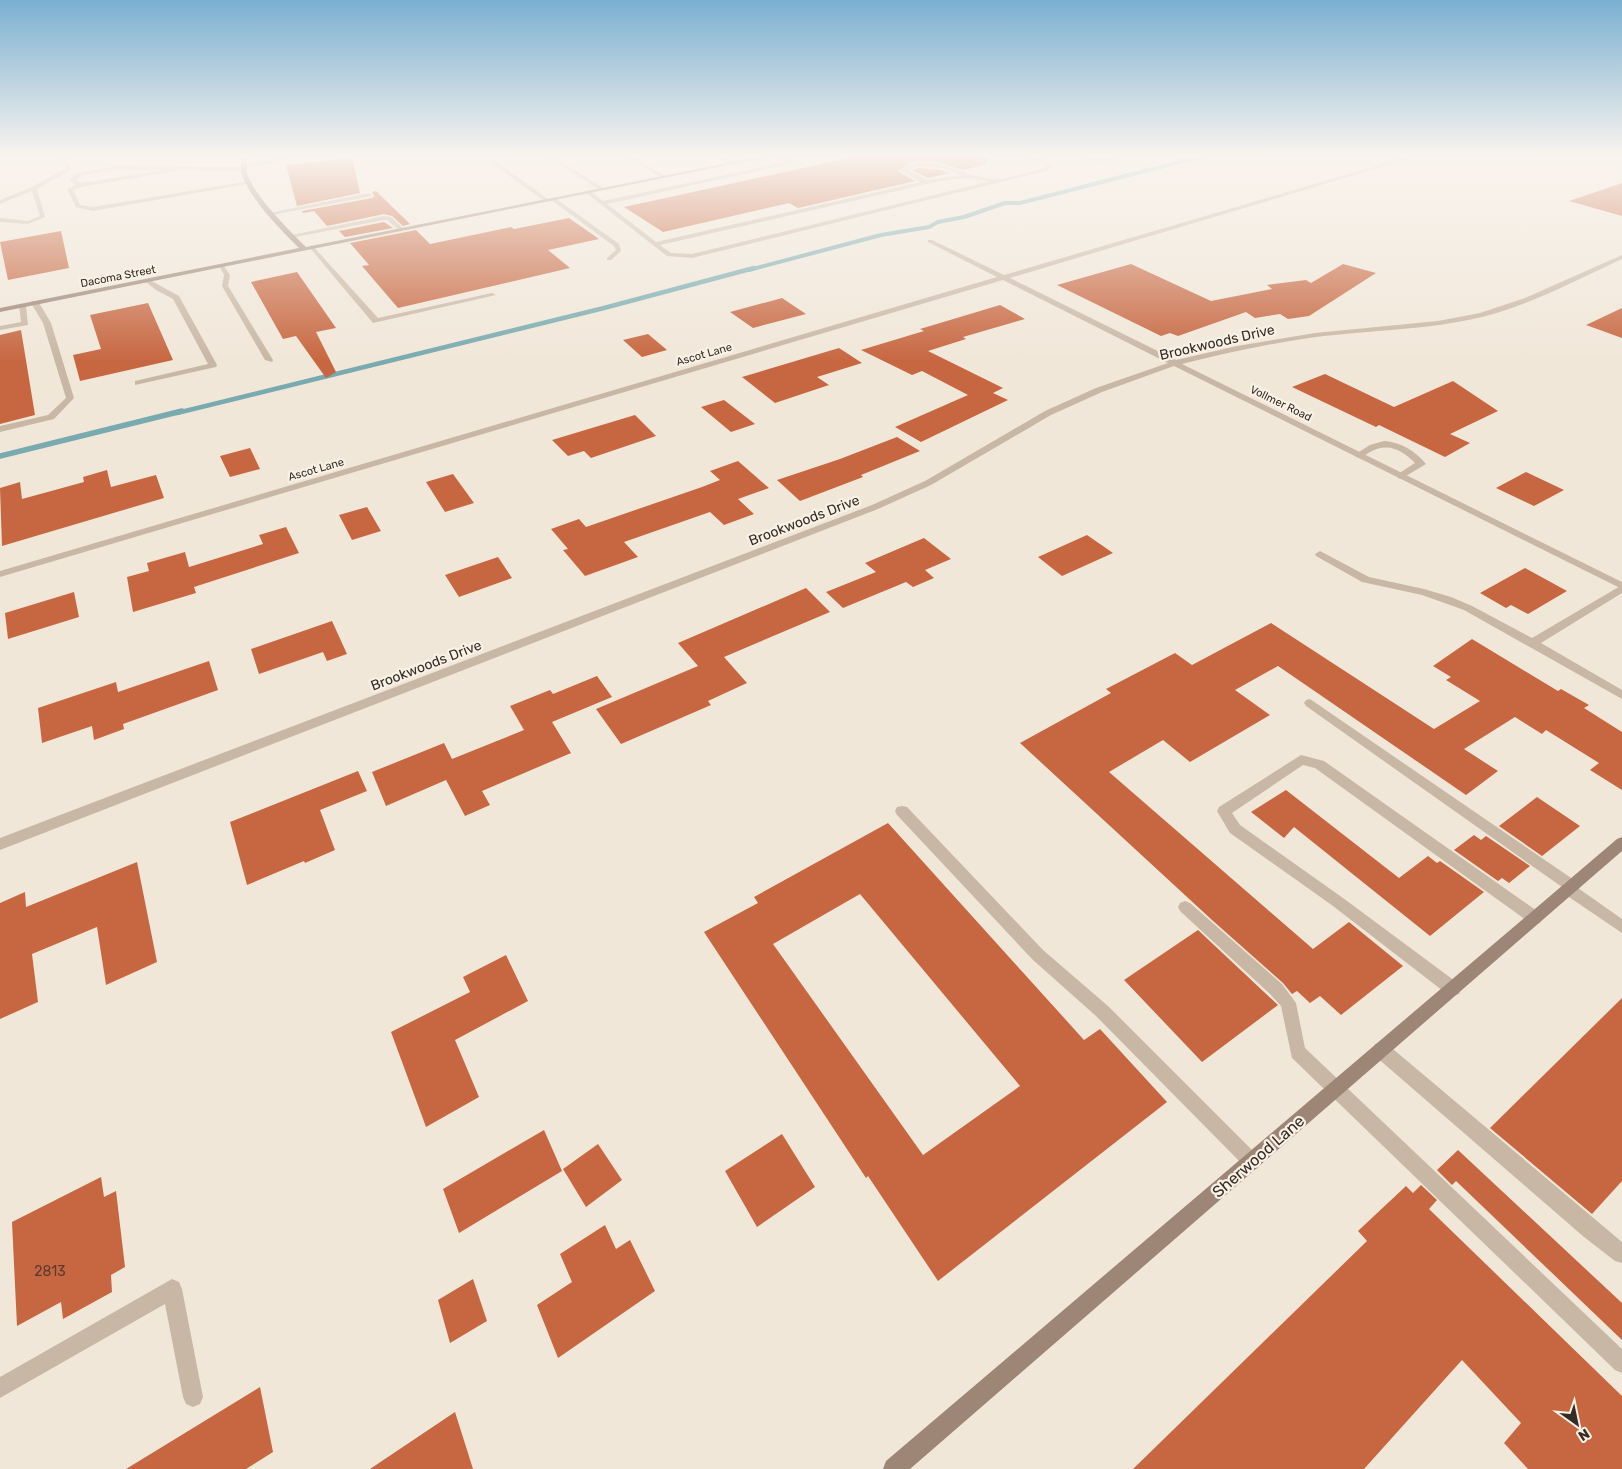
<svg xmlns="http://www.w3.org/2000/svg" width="1622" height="1469" viewBox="0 0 1622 1469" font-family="Rubik,sans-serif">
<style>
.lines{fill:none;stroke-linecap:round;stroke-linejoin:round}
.stream-far2{stroke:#78aaaf;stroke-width:4}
.stream-far1{stroke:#78aaaf;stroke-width:4.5}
.stream{stroke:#78aaaf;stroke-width:5.5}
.building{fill:#c76741;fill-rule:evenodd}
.lane{fill:#c9b7a5;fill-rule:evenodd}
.street{fill:#c9b7a5;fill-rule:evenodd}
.secondary{fill:#9d8676;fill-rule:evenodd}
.labels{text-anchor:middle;stroke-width:4.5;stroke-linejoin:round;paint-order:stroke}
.far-street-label{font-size:11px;fill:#352c26;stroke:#f9f1e5}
.street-label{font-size:14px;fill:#352c26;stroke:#f9f1e5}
.near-number-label{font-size:14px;fill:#5a3b2d}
.near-street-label{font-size:16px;fill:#352c26;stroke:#f9f1e5}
</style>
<rect width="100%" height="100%" fill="#f1e7d9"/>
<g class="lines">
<path class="stream-far2" d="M749 270 881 235 929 227 938 222 964 217 1005 203H1020L1203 156"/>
<path class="stream-far1" d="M177 413 604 308 754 268"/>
<path class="stream" d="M0 456 182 411"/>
</g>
<path class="building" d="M858 156H986L987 164 963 170 937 162 924 161 911 162 897 171 915 181 798 208 789 203 663 232 624 207Z
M352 158 360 193 297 206 286 165Z
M919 168 941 170 950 173 928 178 912 170Z
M1622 183V216L1569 201Z
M376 191 410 224 403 226 392 216 384 214 327 226 314 211 303 213 302 211 372 198 374 196 372 192Z
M569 218 599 239 548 250 570 268 398 308 362 266 369 265 350 243 416 230 430 244 511 227 514 229Z
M384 222 393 228 345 237 339 231Z
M61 231 69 268 8 280 0 242Z
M1131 264 1211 301 1272 289 1267 285 1306 280 1311 283 1343 264 1376 273 1309 316 1288 319 1280 314 1255 318 1246 312 1178 336 1170 333 1161 336 1057 285Z
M297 272 336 328 316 332 336 372 326 378 296 336 283 339 251 282Z
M782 298 806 314 753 328 730 312Z
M148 303 173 360 80 381 73 355 101 349 90 315Z
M1000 305 1025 319 963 337 966 339 928 351 1003 388 993 393 1008 400 921 442 895 427 968 395 922 371 912 375 861 350 924 331 920 329Z
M1622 308V338L1586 325Z
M21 330 35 415 0 424V335Z
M648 334 667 350 642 357 623 340Z
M839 348 862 363 817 377 829 385 775 403 742 377Z
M1325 374 1394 407 1453 381 1498 411 1450 434 1470 443 1445 457 1379 425 1376 427 1292 387Z
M724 400 755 424 731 432 701 407Z
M635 415 656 436 591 458 584 451 568 456 552 440Z
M897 437 920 451 861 475 863 477 800 501 777 480 840 459Z
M250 448 260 469 230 477 220 456Z
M738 461 769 488 738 499 754 514 724 525 710 512 624 542 638 557 585 576 563 550 568 549 551 529 579 519 586 527 702 487 720 480 710 471Z
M107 470 111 487 156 475 164 498 2 546 0 488 20 482 22 499 84 482 83 477Z
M1526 472 1564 490 1534 506 1496 488Z
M453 474 474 503 445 512 426 482Z
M367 507 381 531 352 540 339 515Z
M286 527 299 553 194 587 196 593 133 612 127 577 149 571 147 563 185 552 189 567 263 544 259 535Z
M1087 535 1113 553 1062 576 1038 557Z
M924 538 951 559 925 570 934 578 913 587 906 582 843 608 826 592 876 572 865 563Z
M498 557 512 578 459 597 445 575Z
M1525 568 1567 591 1528 614 1511 605 1506 608 1480 593Z
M806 588 830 612 724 657 747 683 708 701 711 705 621 744 596 709 698 666 678 643Z
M74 592 79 617 8 639 5 613Z
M332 621 347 654 327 661 323 652 259 674 251 649Z
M1271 623 1434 729 1480 701 1446 680 1451 677 1433 666 1472 639 1558 691 1561 689 1589 705 1584 708 1622 732V790L1590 770 1599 763 1546 730 1542 734 1515 717 1464 749 1498 771 1466 795 1278 666 1235 690 1270 715 1190 762 1163 740 1109 772 1313 949 1349 922 1403 966 1341 1015 1320 996 1310 1003 1297 991 1292 994 1283 983 1212 920 1020 743 1111 693 1106 689 1175 653 1192 665Z
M209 661 218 690 123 724 124 729 94 740 92 726 42 743 38 708 116 682 118 692Z
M597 676 612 697 552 722 571 753 482 791 490 805 465 816 446 780 386 806 372 772 444 743 452 759 524 730 510 706 550 690 553 694Z
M358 771 367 791 320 810 335 850 305 863 304 861 247 885 230 822Z
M1286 790 1399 878 1428 856 1437 863 1440 861 1484 892 1430 936 1294 827 1284 838 1251 812Z
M1537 797 1580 826 1542 856 1499 826Z
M888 823 1084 1040 1100 1029 1167 1102 938 1281 868 1176 866 1178 704 932 758 903 754 897ZM860 894 1020 1086 923 1155 773 944Z
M1474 835 1481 840 1486 836 1530 866 1509 883 1502 878 1498 881 1454 850Z
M137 862 157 962 106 985 97 927 32 954 38 1002 0 1019V903L25 892 26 907Z
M1198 930 1278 1005 1202 1062 1124 980Z
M506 955 528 1001 455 1040 479 1097 426 1127 391 1032 470 992 463 977Z
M1622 998V1181L1592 1214 1490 1128Z
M544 1130 562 1171 459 1233 443 1189Z
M782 1134 815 1187 757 1227 725 1171Z
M598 1144 622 1180 586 1207 563 1169Z
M1458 1150 1622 1303V1340L1456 1181 1452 1185 1437 1170Z
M101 1177 104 1197 116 1191 125 1267 111 1275 112 1292 63 1319 61 1302 17 1326 12 1222Z
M1421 1185 1437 1200 1429 1209 1622 1396V1469H1528L1504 1443 1521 1423 1462 1360 1364 1469H1133L1367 1241 1358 1231 1406 1186 1413 1193Z
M605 1225 616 1249 630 1240 655 1291 558 1358 537 1305 572 1282 560 1254Z
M473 1279 487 1321 450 1343 438 1300Z
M260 1387 273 1452 246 1469H126Z
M455 1412 473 1469H370Z"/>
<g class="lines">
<path class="lane" d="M65 156H72L67 159 71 170 37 189 45 217 28 224 0 222V218L28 221 40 216 32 191 0 204V200L32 187 66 168 61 158Z
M278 156H283L280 162 244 167 241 165 276 160Z
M447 156H464L461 158Z
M546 156H552L605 189 600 190Z
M626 156H632L667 177 662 178Z
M714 156H721L734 163 729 164Z
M777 156H782L794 163 607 204 656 242 921 182 899 170C933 148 966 182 1000 179 1014 178 1030 171 1045 168L1046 165 1042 162 1022 156 1046 160 1052 165 1049 170 692 258 667 256 585 192 590 191 603 201 786 162ZM919 166 941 168 961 175 928 180 907 170ZM967 178 991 181 692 254 671 253 660 245 940 181Z
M1074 156 1100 159 1122 156 1100 163Z
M490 160H494L548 199V201H544L490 162Z
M116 166 244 167 247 169 244 171 180 170 81 187 73 190 80 205 93 207 250 181 253 183 93 211 76 207 67 189 76 185 70 181V179L77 173ZM116 170H166L81 183 76 180 81 175Z
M370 193 372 196 272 215 269 213Z
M551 198H555L619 244 621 251 611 260H607V258L616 250 614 246 551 200Z
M384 216 391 217 404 229 399 230 387 220H384L290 238 287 236Z
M312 245 378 318 492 293 496 295 373 323 310 248V246Z
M219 265H223L230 275 228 286 273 360 272 362 265 360 222 286 224 275Z
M148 279 179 296 217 365 216 367 135 385V381L208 364 173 299 156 290 146 282V280Z
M32 301H38L51 323 74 398 54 419 0 432V426L48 415 66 398 43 323 31 303Z
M19 304 26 306 28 325 0 330V326L21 322Z
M1384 441C1401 442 1415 451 1426 464L1401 479 1398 478V474L1415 463C1402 450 1388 442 1370 452 1365 455 1362 458 1356 457L1354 455 1370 445Z
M1320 551 1369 577 1424 589 1451 597 1472 606 1532 638 1622 585V593L1541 643 1622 690V699L1464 610 1422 595 1362 582 1316 556 1315 554Z
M1310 699 1577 882 1578 888 1622 919V933L1563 893 1562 887 1306 706 1304 703 1306 700Z
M1301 755 1324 761 1540 913 1542 918 1540 923 1535 924 1530 923 1315 768 1303 765 1232 813 1240 825 1343 898 1459 984 1461 989 1459 994 1453 996 1447 994 1333 906 1230 833 1217 811 1219 807Z
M902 806 907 807 1043 950 1108 1006 1258 1156 1261 1162 1258 1168 1252 1171 1246 1168 1096 1016 1033 960 897 815 895 811 897 807Z
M1185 901 1190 903 1282 984 1296 1003 1305 1048 1622 1349V1373L1615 1370 1292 1058 1281 1006 1270 994 1180 911 1178 907 1180 903Z
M1381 1042 1387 1044 1622 1242V1263L1615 1261 1584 1237 1375 1056 1373 1050 1375 1044Z
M172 1279 179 1282 182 1289 203 1397 200 1404 193 1407 186 1404 183 1397 165 1304 0 1398V1377Z"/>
<path class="street" d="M1410 156H1418L1010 278 1176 360 1237 346 1315 333 1438 321 1480 313 1525 298 1622 255V259C1576 280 1531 305 1482 317 1428 330 1371 330 1316 337 1271 343 1226 353 1182 364L1622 582V589L1174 366 1102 392 1051 415 931 485 878 509 0 850V838L872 505 925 481 1045 411 1096 388 1168 363 1003 280 0 577V571L997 277 928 242V240H932L1004 275Z"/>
<path class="secondary" d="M242 156H248C247 161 246 167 247 172 251 193 290 231 306 247L763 156H773L0 312V308L299 248C280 229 251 200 242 175 240 169 241 162 242 156Z
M1622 837V851L910 1469H883L886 1461 1617 839Z"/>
</g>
<linearGradient id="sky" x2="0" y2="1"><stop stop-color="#7bb0d1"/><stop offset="0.43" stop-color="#f9f4ee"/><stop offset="1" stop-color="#f9f4ee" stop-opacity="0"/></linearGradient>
<rect width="1622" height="361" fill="url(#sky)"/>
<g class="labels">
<g class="far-street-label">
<text transform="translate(118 276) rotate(-11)" y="4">Dacoma Street</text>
<text transform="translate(704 354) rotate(-16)" y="4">Ascot Lane</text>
<text transform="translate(1281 403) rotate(26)" y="4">Vollmer Road</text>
<text transform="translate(316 469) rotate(-16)" y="4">Ascot Lane</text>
</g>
<g class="street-label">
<text transform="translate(1217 342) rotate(-13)" y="5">Brookwoods Drive</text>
<text transform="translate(804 520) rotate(-21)" y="5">Brookwoods Drive</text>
<text transform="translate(426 665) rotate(-21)" y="5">Brookwoods Drive</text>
</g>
<g class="near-number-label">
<text x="50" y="1276">2813</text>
</g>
<g class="near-street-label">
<text transform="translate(1258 1156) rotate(-41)" y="6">Sherwood Lane</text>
</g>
</g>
<g transform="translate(1577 1424) rotate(147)" stroke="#f9f1e5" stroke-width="4" paint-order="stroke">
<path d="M0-4L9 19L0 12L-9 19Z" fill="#352c26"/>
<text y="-8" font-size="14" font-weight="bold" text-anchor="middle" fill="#352c26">N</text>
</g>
</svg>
